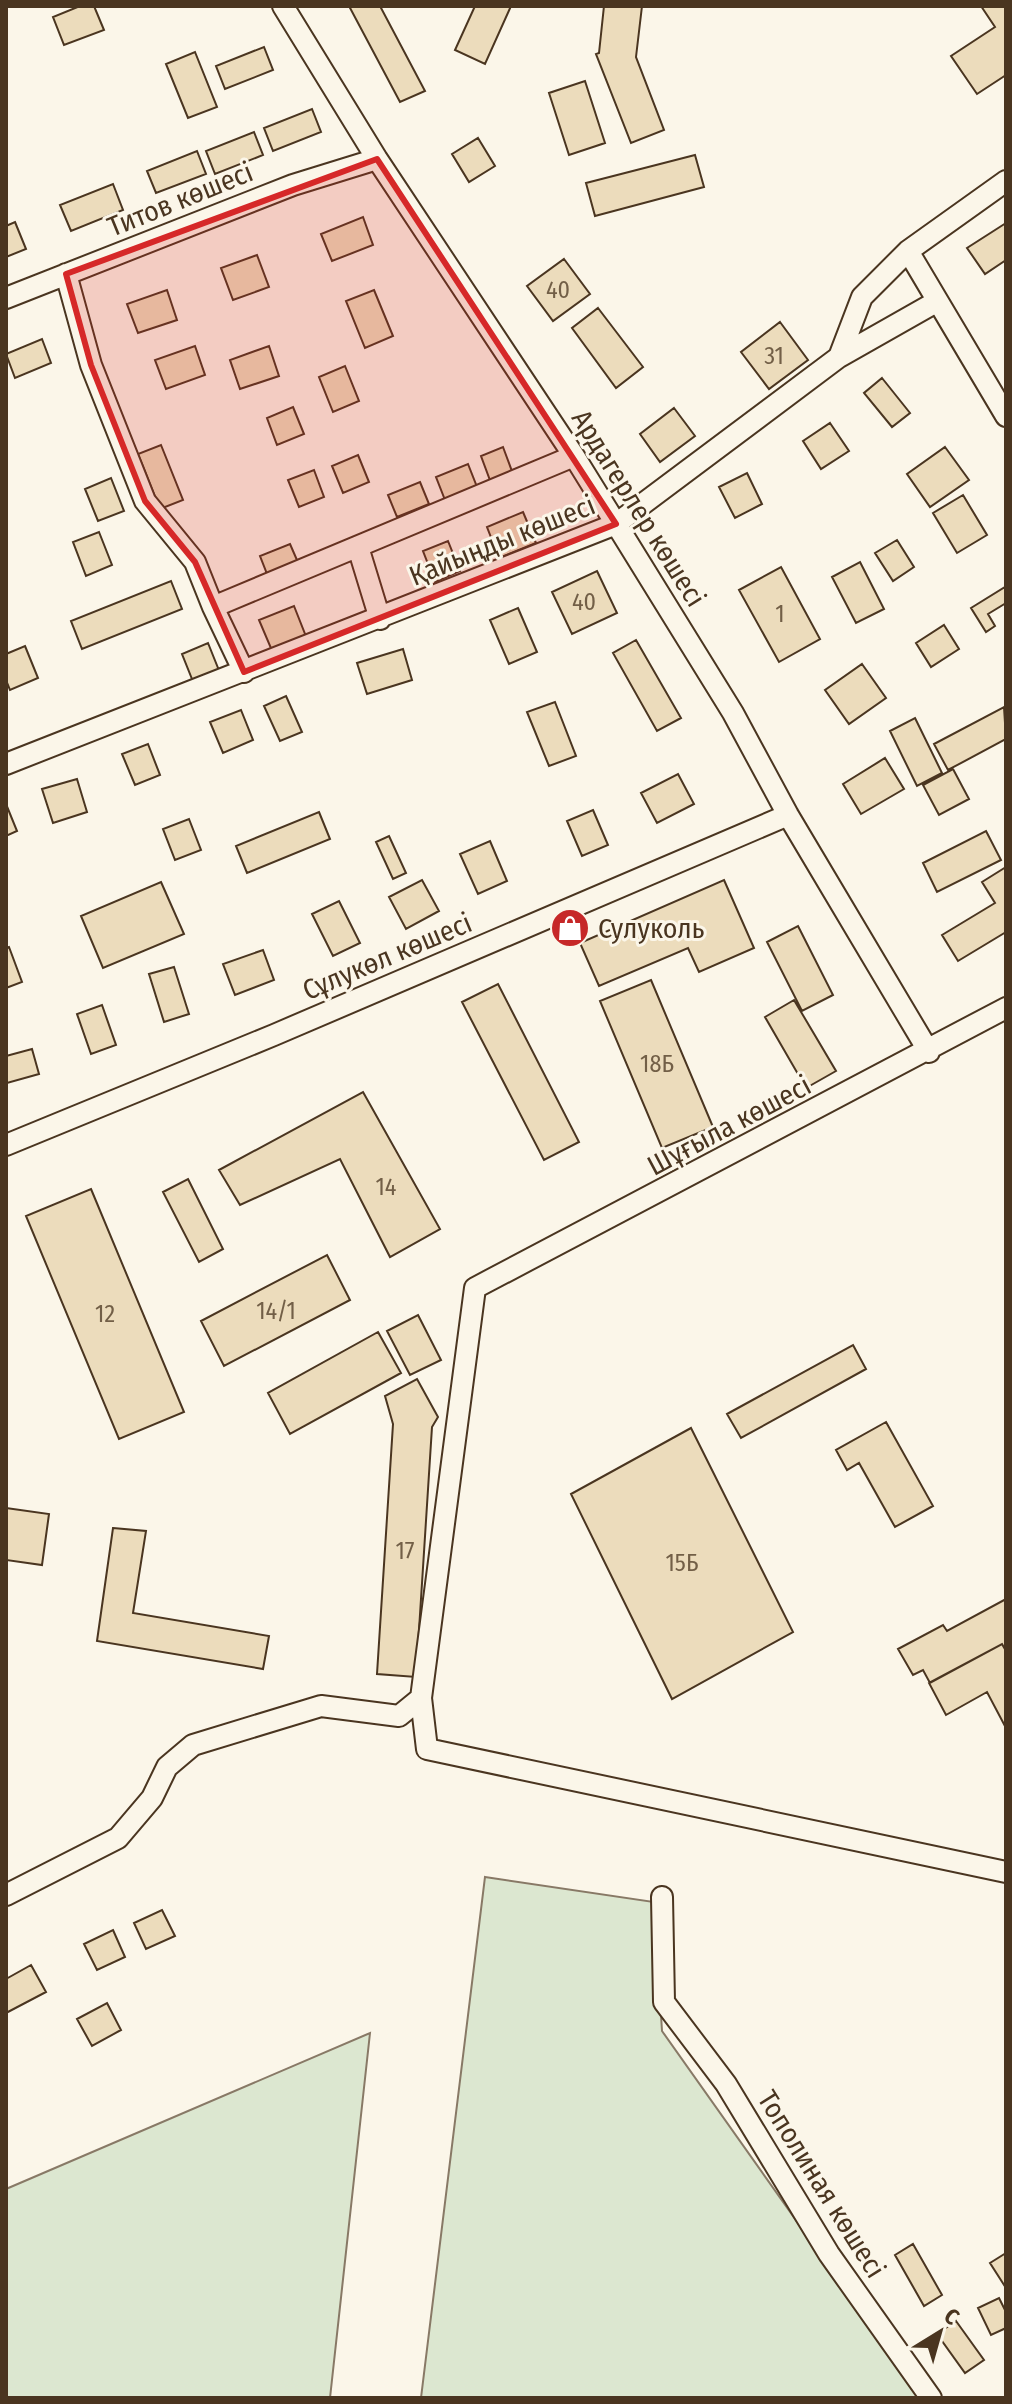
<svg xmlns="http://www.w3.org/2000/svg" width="1012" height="2404" viewBox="0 0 1012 2404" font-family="'Fira Sans Condensed',sans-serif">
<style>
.green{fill:#dce7d0;stroke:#887966;stroke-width:2}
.building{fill:#ecdcbc;stroke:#4a3520;stroke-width:2}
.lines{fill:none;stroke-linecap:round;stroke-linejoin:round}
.minor-casing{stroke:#4a3520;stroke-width:24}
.minor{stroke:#fbf6e9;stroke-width:20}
.marked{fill:#d62828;fill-opacity:0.2;stroke:#d62828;stroke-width:6;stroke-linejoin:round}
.labels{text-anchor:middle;stroke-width:6;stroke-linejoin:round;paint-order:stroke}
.number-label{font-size:24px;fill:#725f47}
.street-label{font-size:28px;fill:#4a3520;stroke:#fbf6e9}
.poi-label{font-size:28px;fill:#4a3520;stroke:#fbf6e9;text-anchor:start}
</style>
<rect width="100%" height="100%" fill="#fbf6e9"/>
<path class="green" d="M485 1877 654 1902 662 2031 922 2398H421Z
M370 2033 330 2398H6V2189Z"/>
<path class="building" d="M80 6H94L104 30 64 45 53 17Z
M349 6H380L425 91 400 102Z
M475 6H511L485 64 455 50Z
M604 6H642L636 57 664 130 631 143 596 54 599 53Z
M981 6H1006V75L977 94 951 56 995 27Z
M264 47 273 70 225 89 216 66Z
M195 52 217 107 188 118 166 64Z
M585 81 605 143 569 155 549 93Z
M312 109 321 132 273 151 264 128Z
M254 132 263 155 215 174 206 151Z
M478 138 495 166 469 182 452 154Z
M197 151 206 174 156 193 147 171Z
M695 155 704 187 595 216 586 183Z
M113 184 123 210 71 231 60 205Z
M363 217 373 245 332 261 321 234Z
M15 222 26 249 6 257V226Z
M1006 223V260L985 274 967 248Z
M257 255 269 287 233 300 221 268Z
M564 259 590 294 553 321 527 286Z
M167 290 177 320 138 333 127 304Z
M374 290 393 336 365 348 346 301Z
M598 308 643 367 616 388 572 328Z
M780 322 808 360 769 389 741 352Z
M42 339 51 363 15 378 6 354Z
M195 346 205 375 166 389 155 360Z
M269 346 279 376 240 389 230 360Z
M345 366 359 401 333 412 319 377Z
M882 378 910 413 892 427 864 393Z
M293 407 304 434 277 445 267 418Z
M674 408 695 436 660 462 640 434Z
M830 423 849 451 821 469 803 441Z
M161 445 183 500 160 509 138 454Z
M503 447 513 474 491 483 481 456Z
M945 447 969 480 930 507 907 474Z
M358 455 369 482 343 493 332 466Z
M468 464 477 487 445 500 436 477Z
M314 470 324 497 299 507 288 480Z
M747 473 762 504 735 518 719 487Z
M111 478 124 511 98 521 85 489Z
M420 482 429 504 397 517 388 495Z
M963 495 987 535 957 553 933 513Z
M523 512 536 543 499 558 487 527Z
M99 532 112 565 86 576 73 542Z
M897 540 914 567 893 581 875 553Z
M448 541 460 571 435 582 423 551Z
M290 544 300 567 269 579 260 556Z
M860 562 884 609 856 623 832 577Z
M781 567 820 639 779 662 739 590Z
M597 571 617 613 572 634 552 592Z
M171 581 182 609 82 649 71 621Z
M1005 587 1006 603 988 614 995 626 986 632 971 608Z
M294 606 307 639 273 653 259 620Z
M518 608 537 652 509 664 490 620Z
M944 625 959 649 931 667 916 643Z
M636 640 681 718 657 731 613 653Z
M208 643 222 678 196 689 182 654Z
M25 646 38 678 10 690 6 680V654Z
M403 649 412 680 367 694 357 663Z
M862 664 886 698 849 724 825 690Z
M286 696 302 732 280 741 264 706Z
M555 702 576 756 549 766 527 712Z
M1004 707 1006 739 948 770 934 744Z
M241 710 253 740 223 753 210 722Z
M915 718 942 773 917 786 890 731Z
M148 744 160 775 135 785 122 754Z
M885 758 904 789 861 814 843 784Z
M953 769 969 799 939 815 923 785Z
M678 774 694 804 657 823 641 793Z
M77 779 87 812 53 823 42 789Z
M6 804 17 831 6 836Z
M593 810 608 845 582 856 567 821Z
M319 812 330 839 247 873 236 846Z
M189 819 201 850 175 860 163 829Z
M986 831 1001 860 937 892 923 863Z
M389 836 406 873 393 879 376 842Z
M490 841 507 881 478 894 460 854Z
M1006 867V932L958 961 942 935 995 903 982 882Z
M422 880 439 911 406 929 389 897Z
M724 880 754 948 699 972 688 948 599 986 580 943Z
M161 882 184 934 103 968 81 916Z
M339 901 360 943 333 956 312 914Z
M798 926 833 995 802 1011 767 942Z
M9 947 22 982 6 988V948Z
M263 950 274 980 235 995 223 964Z
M174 967 189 1014 164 1022 149 974Z
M651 980 713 1127 662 1148 600 1001Z
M498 984 579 1142 544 1160 462 1002Z
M794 1000 836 1071 806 1088 765 1017Z
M102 1005 116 1045 91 1054 77 1014Z
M32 1049 39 1074 7 1083 6 1056Z
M363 1092 440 1229 390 1257 340 1159 240 1205 219 1170Z
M188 1179 223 1249 199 1262 163 1192Z
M91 1189 184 1412 119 1439 26 1216Z
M327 1255 350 1300 224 1366 201 1321Z
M418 1315 441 1360 410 1375 387 1331Z
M378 1332 401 1373 290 1434 268 1393Z
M853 1345 866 1369 741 1438 727 1414Z
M417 1379 438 1417 432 1427 416 1677 377 1674 393 1424 385 1396Z
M886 1422 933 1506 895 1527 859 1463 847 1470 836 1450Z
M691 1428 793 1632 672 1699 571 1494Z
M6 1508 49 1514 42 1565 6 1560Z
M113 1528 146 1531 133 1613 269 1636 263 1669 97 1641Z
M1006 1599V1651L1002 1644 930 1683 923 1670 913 1675 898 1649 943 1625 947 1631Z
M1002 1644 1006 1651V1728L987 1692 946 1715 929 1683Z
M162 1910 175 1936 146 1949 134 1923Z
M113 1930 125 1957 97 1970 84 1944Z
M31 1965 46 1992 6 2013V1979Z
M107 2003 121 2030 92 2046 77 2019Z
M913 2244 942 2295 924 2306 895 2255Z
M1006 2253V2288L990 2263Z
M999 2298 1006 2312V2328L991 2335 978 2308Z
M956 2321 984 2360 965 2373 937 2334Z"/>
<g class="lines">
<g class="minor-casing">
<path id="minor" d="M283 6 377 159 574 456 733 713 788 815 929 1052
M908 251 1006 416
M66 274 91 365 145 501 195 562 213 607
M6 298 293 185 377 159
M839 357 936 302
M358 547 380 619
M244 672 213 607 574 456
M6 764 616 524 839 357 862 297 908 251 1006 181
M1006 1008 475 1288 421 1698 427 1749 1006 1872
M6 1145 274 1035 788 815
M6 1895 118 1838 152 1798 167 1767 193 1745 321 1706 399 1716 421 1698
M662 1897 664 2002 726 2084 829 2254 931 2398"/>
</g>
<use href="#minor" class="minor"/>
</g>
<path class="marked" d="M377 159 616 524 244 672 195 562 145 501 91 365 66 274Z"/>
<defs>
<g id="shop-disc" transform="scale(2)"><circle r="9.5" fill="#c62828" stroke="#fbf6e9"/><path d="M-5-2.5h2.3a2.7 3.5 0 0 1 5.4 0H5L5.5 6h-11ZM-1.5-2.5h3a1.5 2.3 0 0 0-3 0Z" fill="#fff"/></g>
</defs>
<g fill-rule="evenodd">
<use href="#shop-disc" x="570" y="928"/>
</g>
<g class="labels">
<g class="number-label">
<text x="558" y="298">40</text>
<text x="774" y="364">31</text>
<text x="584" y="610">40</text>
<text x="780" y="622">1</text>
<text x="657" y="1072">18Б</text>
<text x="386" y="1195">14</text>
<text x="276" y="1319">14/1</text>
<text x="105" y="1322">12</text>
<text x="405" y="1559">17</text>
<text x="682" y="1571">15Б</text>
</g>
<g class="street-label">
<text transform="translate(180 199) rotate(-22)" y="10">Титов көшесі</text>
<text transform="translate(639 508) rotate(58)" y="10">Ардагерлер көшесі</text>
<text transform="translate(502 540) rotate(-22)" y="10">Қайыңды көшесі</text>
<text transform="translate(387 956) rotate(-23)" y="10">Сұлукөл көшесі</text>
<text transform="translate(729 1125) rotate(-28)" y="10">Шұғыла көшесі</text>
<text transform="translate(822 2184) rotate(58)" y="10">Тополиная көшесі</text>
</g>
<g class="poi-label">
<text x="598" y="938">Сулуколь</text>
</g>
</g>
<rect width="1012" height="2404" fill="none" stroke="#4a3520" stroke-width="16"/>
<g transform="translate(940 2332) rotate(37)" stroke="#fbf6e9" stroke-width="6" paint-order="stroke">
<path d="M0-6L14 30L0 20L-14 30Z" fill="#4a3520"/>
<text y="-12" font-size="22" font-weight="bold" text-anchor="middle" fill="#4a3520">С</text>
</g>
</svg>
